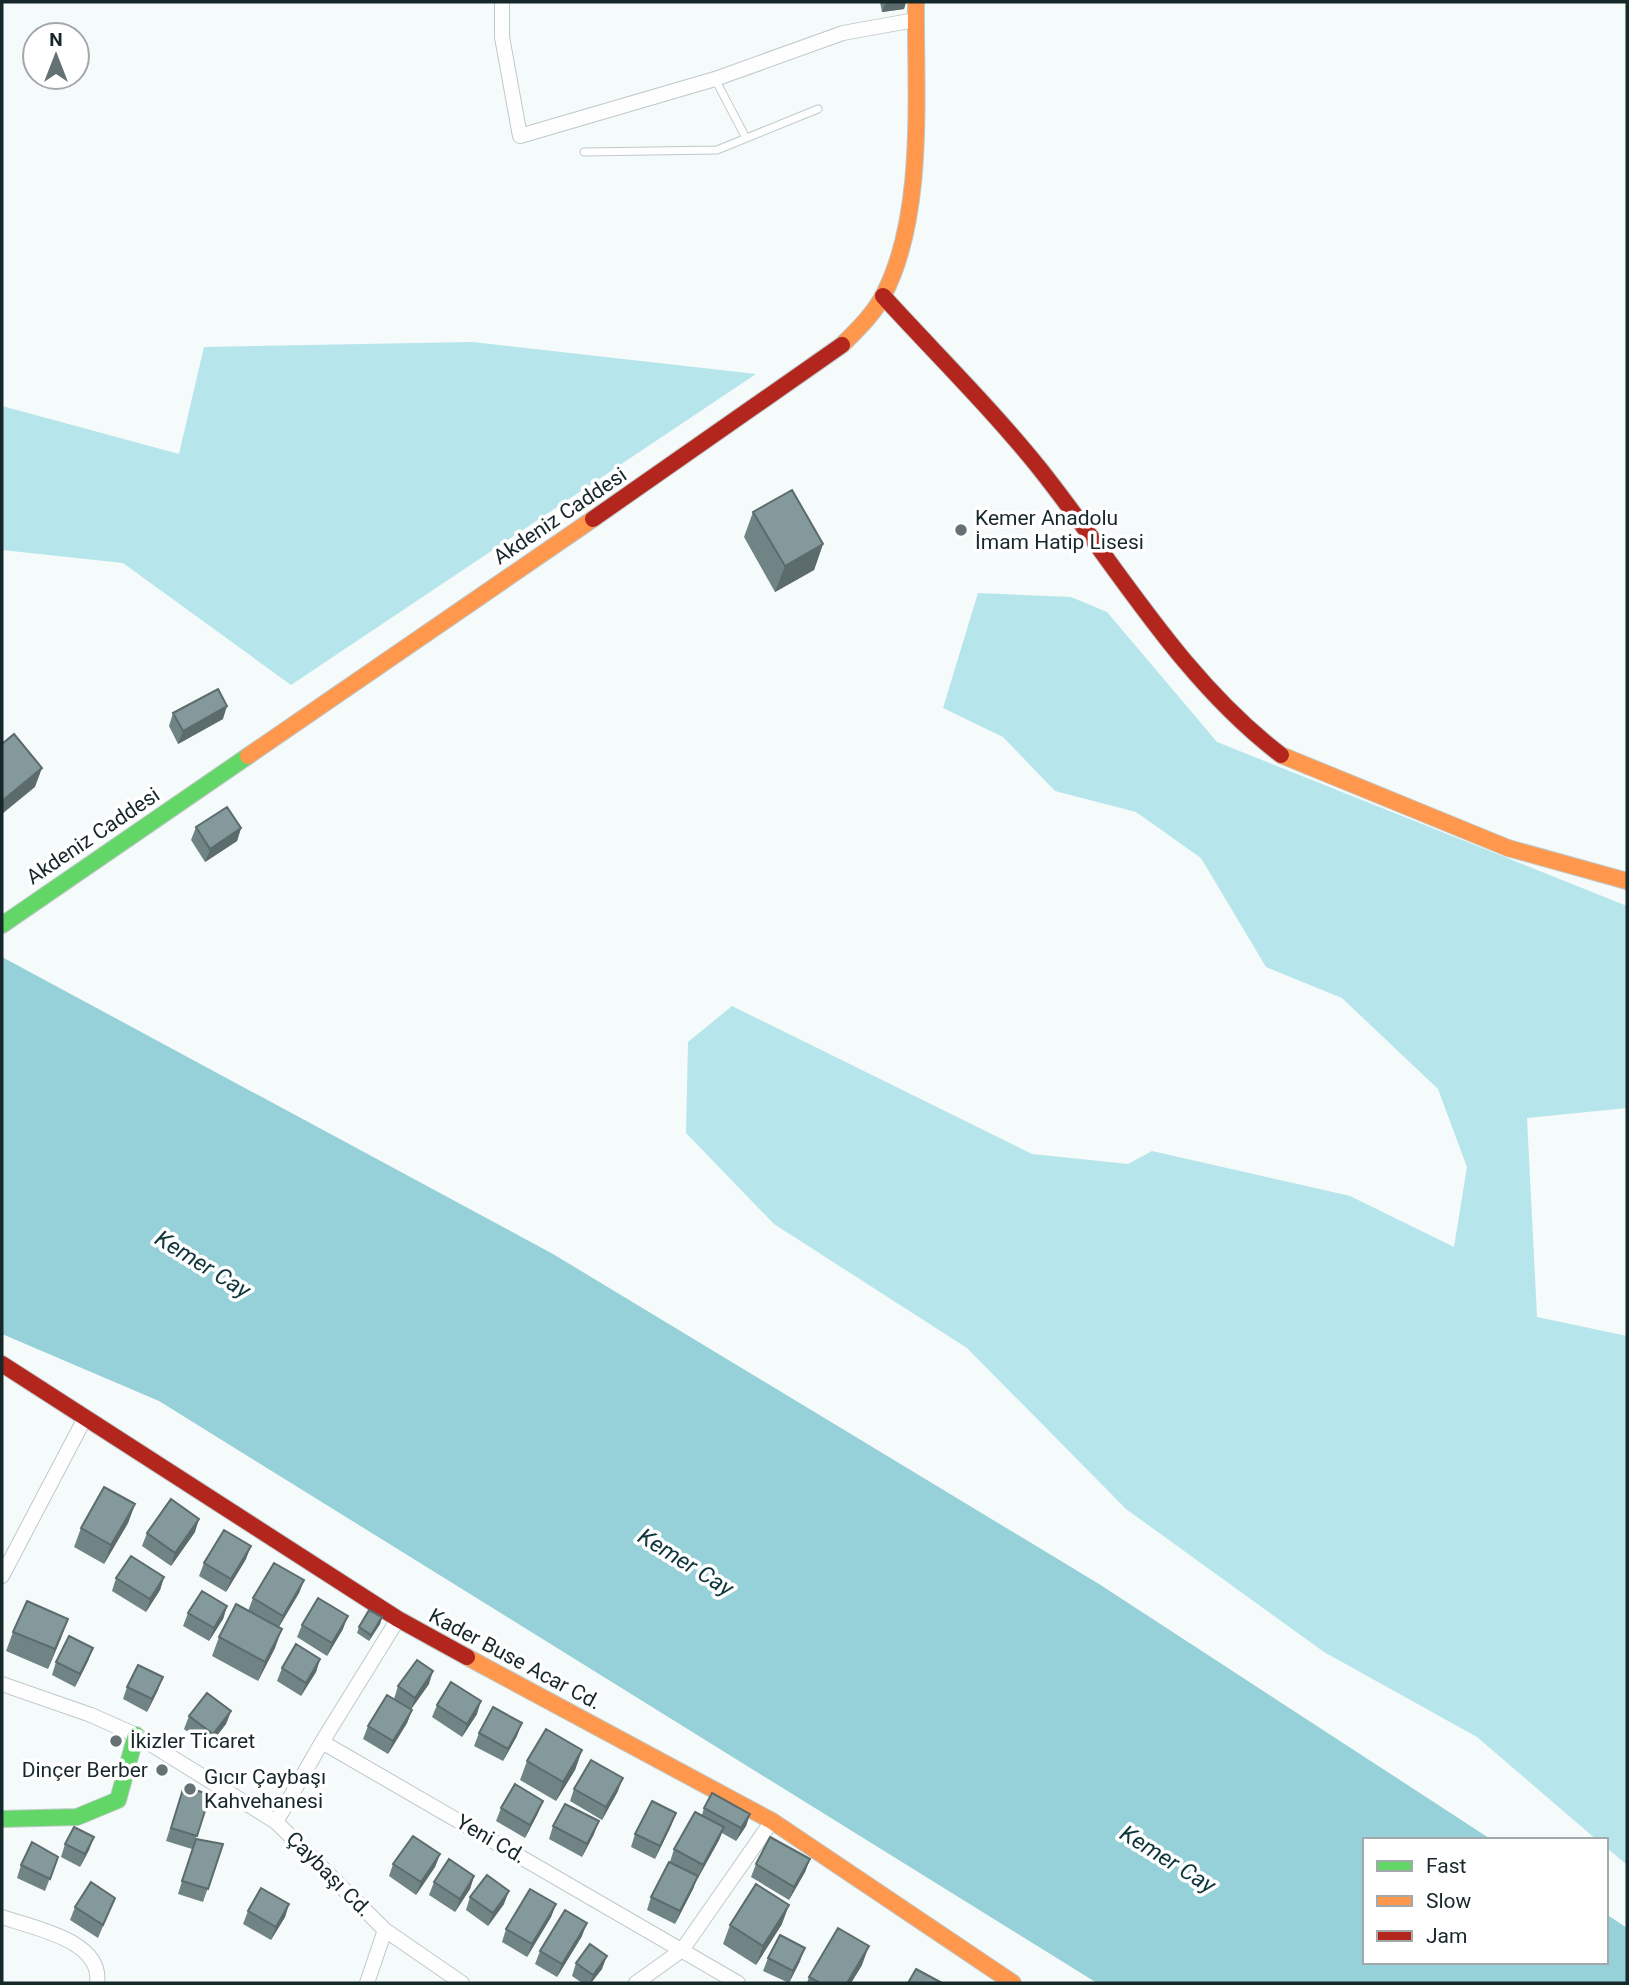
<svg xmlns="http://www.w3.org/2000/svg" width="1629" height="1985" viewBox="0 0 1629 1985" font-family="Roboto,sans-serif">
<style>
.forest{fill:#b6e5eb}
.water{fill:#96d0d8}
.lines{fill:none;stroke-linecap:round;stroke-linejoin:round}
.lane-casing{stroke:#bfc9ca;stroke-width:9}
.street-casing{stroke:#bfc9ca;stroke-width:16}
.fast-casing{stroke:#bfc9ca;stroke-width:18}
.slow-casing{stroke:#bfc9ca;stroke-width:18}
.jam-casing{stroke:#bfc9ca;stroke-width:18}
.lane{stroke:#fefefe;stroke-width:7}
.street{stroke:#fefefe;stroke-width:14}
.fast{stroke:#63d668;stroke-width:16}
.slow{stroke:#ff974d;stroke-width:16}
.jam{stroke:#b3261e;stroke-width:16}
.wall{fill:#718485}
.shaded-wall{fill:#5c6b6c}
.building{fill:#83999b;stroke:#5c6b6c;stroke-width:2}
.poi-dot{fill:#657273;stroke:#fff;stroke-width:2.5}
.labels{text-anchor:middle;stroke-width:7;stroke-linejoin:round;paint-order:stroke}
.street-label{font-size:21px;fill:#17282a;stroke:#fff}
.poi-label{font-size:21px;fill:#17282a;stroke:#fff;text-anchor:start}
.water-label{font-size:23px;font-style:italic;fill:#0e363c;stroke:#fff}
</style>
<rect width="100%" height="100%" fill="#f5fafa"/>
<path class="forest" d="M472 342 756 374 291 685 123 563 2 550V406L179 454 204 347Z
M978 593 1071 597 1107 612 1217 742 1627 906V1108L1527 1118 1537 1317 1627 1336V1865L1606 1847V1840H1597L1477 1737 1324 1652 1126 1509 967 1348 774 1224 686 1133 688 1042 732 1006 1032 1154 1128 1164 1152 1151 1350 1196 1454 1247 1467 1167 1438 1089 1342 998 1266 967 1201 858 1136 812 1055 791 1003 737 943 708Z"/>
<path class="water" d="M2 957 553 1254 1099 1584 1492 1840H1365V1962H1606V1914L1627 1928V1983H1097L159 1401 2 1334Z"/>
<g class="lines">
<g class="lane-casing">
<path id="lane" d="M715 79 746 138
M584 152 717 150 818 109"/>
</g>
<g class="street-casing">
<path id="street" d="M502 2V37L520 136 715 79 843 33 915 20
M2 1576 85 1418
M2 1684 91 1715 136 1735 276 1822 385 1930 462 1983
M322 1742 398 1619
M276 1822 322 1742 738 1983
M2 1917C33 1928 103 1940 97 1983
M367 1983 385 1930
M636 1983 682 1950 772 1821"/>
</g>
<g class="fast-casing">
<path id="fast" d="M2 925 248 756
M2 1819 77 1817 118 1800 136 1735"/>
</g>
<g class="slow-casing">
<path id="slow" d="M842 345C857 330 873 315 883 296 926 215 915 93 916 2
M1281 755 1508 848 1627 881
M248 756 593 519
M467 1657 772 1821 1013 1983"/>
</g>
<g class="jam-casing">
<path id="jam" d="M883 296C935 353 991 408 1040 469 1117 566 1181 679 1281 755
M593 519 842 345
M2 1364 398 1619 467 1657"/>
</g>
<use href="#lane" class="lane"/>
<use href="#street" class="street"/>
<use href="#fast" class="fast"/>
<use href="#slow" class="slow"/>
<use href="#jam" class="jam"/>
</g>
<path class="wall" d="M880 2H906L904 9 882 12Z
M753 512 823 544 814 570 775 592 744 537Z
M173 713 223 719 178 744 169 726Z
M196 827 241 828 237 841 205 862 191 840Z
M135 1504 128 1523 104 1564 74 1547 81 1528Z
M195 1532 171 1566 142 1546 147 1533Z
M246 1559 226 1592 199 1576 204 1563Z
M164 1577 160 1590 146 1612 112 1591 116 1578Z
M304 1580 299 1593 279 1627 275 1648 258 1681 212 1656 219 1637 248 1611 253 1598Z
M227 1606 223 1619 209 1641 183 1626 188 1613Z
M382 1617 380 1624 369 1641 357 1633 359 1627Z
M302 1625 343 1629 327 1656 297 1637Z
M13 1632 61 1638 48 1669 6 1651Z
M93 1648 88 1661 75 1687 52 1675 56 1662Z
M320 1659 316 1672 301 1696 277 1681 282 1668Z
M429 1684 410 1710H412L407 1723 388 1754 363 1739 368 1726 394 1699 398 1686Z
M127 1687 158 1690 147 1712 123 1699Z
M437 1705 477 1714 462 1737 432 1717Z
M231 1711 226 1724 208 1747 184 1729 189 1716Z
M479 1733 517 1736 503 1761 474 1746Z
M582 1750 575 1770 556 1801 520 1780 527 1761Z
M184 1786 210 1795 192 1849 166 1841Z
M574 1789 618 1791 602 1820 570 1801Z
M501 1808 538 1813 525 1838 496 1821Z
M704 1808 750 1814 746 1826 736 1841 722 1833 719 1840 698 1878 697 1877 693 1889 675 1924 647 1910 651 1897 670 1862 674 1849 702 1815Z
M553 1826 594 1834 582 1857 549 1839Z
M671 1826 655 1859 631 1847 635 1834Z
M94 1837 89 1850 80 1867 61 1857 65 1844Z
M223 1844 203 1902 178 1894 191 1852Z
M440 1854 435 1867 416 1895 389 1876 393 1864Z
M58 1857 45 1891 17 1878 21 1865Z
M810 1859 805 1872 789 1900 751 1877 756 1864Z
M474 1876 470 1889 455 1912 429 1895 434 1882Z
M470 1897 504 1904 488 1926 466 1910Z
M115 1898 98 1938 70 1920 75 1907Z
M289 1904 285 1917 271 1940 243 1924 248 1911Z
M556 1904 551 1917 527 1957 502 1942 506 1929Z
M782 1924 756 1965 723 1944 730 1925Z
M582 1936 557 1977 535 1964 540 1951Z
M768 1958 800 1961 789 1983 763 1971Z
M576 1963 602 1969 591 1983H582L572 1976Z
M862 1965 851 1983H807L809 1977Z"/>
<path class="shaded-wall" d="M886 2H906L904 9 882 12Z
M823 544 814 570 775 592 785 566Z
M227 706 223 719 178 744 183 731Z
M42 768 35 787 2 814V801Z
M241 828 237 841 205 862 210 849Z
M135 1504 128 1523 104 1564 111 1545Z
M199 1519 195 1532 171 1566 175 1553Z
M251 1546 246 1559 226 1592 231 1579Z
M164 1577 160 1590 146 1612 150 1599Z
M304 1580 299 1593 278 1628 283 1616Z
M227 1606 223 1619 209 1641 214 1628Z
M348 1616 343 1629 327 1656 332 1643Z
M382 1617 380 1624 369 1641 371 1635Z
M68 1619 61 1638 48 1669 55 1649Z
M282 1629 275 1648 258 1681 265 1662Z
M93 1648 88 1661 75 1687 80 1674Z
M320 1659 316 1672 301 1696 306 1683Z
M433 1671 429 1684 410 1711 415 1698Z
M163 1677 158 1690 147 1712 152 1699Z
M481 1701 477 1714 462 1737 467 1724Z
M412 1710 407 1723 388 1754 393 1741Z
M231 1711 226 1724 208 1747 213 1734Z
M522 1723 517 1736 503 1761 508 1749Z
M582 1750 575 1770 556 1801 563 1782Z
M623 1778 618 1791 602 1820 606 1807Z
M543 1801 538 1813 525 1838 530 1825Z
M676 1813 671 1826 655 1859 660 1846Z
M750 1814 746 1826 736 1841 741 1828Z
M599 1821 594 1834 582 1857 587 1844Z
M724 1827 719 1840 698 1878 703 1865Z
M94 1837 89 1850 80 1867 85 1854Z
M440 1854 435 1867 416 1895 421 1882Z
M810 1859 805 1872 789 1900 794 1887Z
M474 1876 470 1889 455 1912 460 1899Z
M698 1876 693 1889 675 1924 680 1911Z
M509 1891 504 1904 488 1926 493 1913Z
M289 1904 285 1917 271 1940 276 1927Z
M556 1904 551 1917 527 1957 532 1944Z
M789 1905 782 1924 756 1965 763 1946Z
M587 1923 582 1936 557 1977 562 1964Z
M869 1946 862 1965 851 1983H847Z
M805 1948 800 1961 789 1983 793 1971Z
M607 1956 602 1969 591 1983H590L593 1975Z"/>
<path class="building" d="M792 490 823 544 785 566 753 512Z
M218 689 227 706 183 731 173 713Z
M14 734 42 768 2 801V744Z
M227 807 241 828 210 849 196 827Z
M104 1487 135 1504 111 1545 81 1528Z
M171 1499 199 1519 175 1553 147 1533Z
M224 1530 251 1546 231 1579 204 1563Z
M131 1556 164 1577 150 1599 116 1578Z
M274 1563 304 1580 283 1616 253 1598Z
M202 1591 227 1606 214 1628 188 1613Z
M318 1598 348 1616 332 1643 302 1625Z
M27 1601 68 1619 55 1649 13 1632Z
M236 1604 282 1629 265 1662 219 1637Z
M369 1610 382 1617 371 1635 359 1627Z
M69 1636 93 1648 80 1674 56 1662Z
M296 1644 320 1659 306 1683 282 1668Z
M417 1660 433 1671 415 1698 398 1686Z
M138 1665 163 1677 152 1699 127 1687Z
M451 1682 481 1701 467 1724 437 1705Z
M207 1693 231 1711 213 1734 189 1716Z
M387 1695 412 1710 393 1741 368 1726Z
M493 1707 522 1723 508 1749 479 1733Z
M546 1729 582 1750 563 1782 527 1761Z
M591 1760 623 1778 606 1807 574 1789Z
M515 1784 543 1801 530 1825 501 1808Z
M184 1786 210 1795 197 1836 171 1828Z
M712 1793 750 1814 741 1828 704 1808Z
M652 1801 676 1813 660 1846 635 1834Z
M565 1804 599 1821 587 1844 553 1826Z
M695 1812 724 1827 703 1865 674 1849Z
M74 1827 94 1837 85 1854 65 1844Z
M413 1836 440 1854 421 1882 393 1864Z
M770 1837 810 1859 794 1887 756 1864Z
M196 1839 223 1844 208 1889 182 1881Z
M32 1842 58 1857 50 1879 21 1865Z
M449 1859 474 1876 460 1899 434 1882Z
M669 1862 698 1876 680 1911 651 1897Z
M487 1875 509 1891 493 1913 470 1897Z
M91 1882 115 1898 103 1925 75 1907Z
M756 1884 789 1905 763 1946 730 1925Z
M261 1888 289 1904 276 1927 248 1911Z
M530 1889 556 1904 532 1944 506 1929Z
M565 1910 587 1923 562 1964 540 1951Z
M838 1928 869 1946 847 1983H820L809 1977Z
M780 1935 805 1948 793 1971 768 1958Z
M590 1944 607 1956 593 1975 576 1963Z
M916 1969 942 1983H908Z"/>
<g class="poi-dot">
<circle cx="961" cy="530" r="7"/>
<circle cx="116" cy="1741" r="7"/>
<circle cx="162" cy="1770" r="7"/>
<circle cx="190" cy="1789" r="7"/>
</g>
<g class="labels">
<g class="street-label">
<text transform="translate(560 516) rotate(-34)" y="7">Akdeniz Caddesi</text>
<text transform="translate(93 836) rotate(-34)" y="7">Akdeniz Caddesi</text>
<text transform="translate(515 1659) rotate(28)" y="7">Kader Buse Acar Cd.</text>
<text transform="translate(491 1839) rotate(30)" y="7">Yeni Cd.</text>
<text transform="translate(329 1874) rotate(45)" y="7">Çaybaşı Cd.</text>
</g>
<g class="poi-label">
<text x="975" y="525">Kemer Anadolu<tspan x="975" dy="24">İmam Hatip Lisesi</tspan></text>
<text x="130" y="1748">İkizler Ticaret</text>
<text x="148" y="1777" text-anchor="end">Dinçer Berber</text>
<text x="204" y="1784">Gıcır Çaybaşı<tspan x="204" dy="24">Kahvehanesi</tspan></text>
</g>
<g class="water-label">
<text transform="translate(203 1264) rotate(32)" y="8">Kemer Cay</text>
<text transform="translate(686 1562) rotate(32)" y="8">Kemer Cay</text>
<text transform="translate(1168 1859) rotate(32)" y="8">Kemer Cay</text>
</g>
</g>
<rect width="1629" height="1985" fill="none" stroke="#17282a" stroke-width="7"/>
<rect x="1363" y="1838" width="245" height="126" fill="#ffffff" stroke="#a2a9aa" stroke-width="2"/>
<rect x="1377" y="1861" width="35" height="10" fill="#63d668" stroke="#a2a9aa" stroke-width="2"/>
<text x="1426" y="1873" font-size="21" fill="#17282a">Fast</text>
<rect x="1377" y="1896" width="35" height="10" fill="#ff974d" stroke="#a2a9aa" stroke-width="2"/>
<text x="1426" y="1908" font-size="21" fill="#17282a">Slow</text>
<rect x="1377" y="1931" width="35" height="10" fill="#b3261e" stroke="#a2a9aa" stroke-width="2"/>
<text x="1426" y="1943" font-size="21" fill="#17282a">Jam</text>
<g transform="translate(56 56)"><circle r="33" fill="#ffffff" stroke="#a2a9aa" stroke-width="2"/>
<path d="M0-5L12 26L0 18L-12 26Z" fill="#657273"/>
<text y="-10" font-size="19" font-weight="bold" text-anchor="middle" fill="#17282a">N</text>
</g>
</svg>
